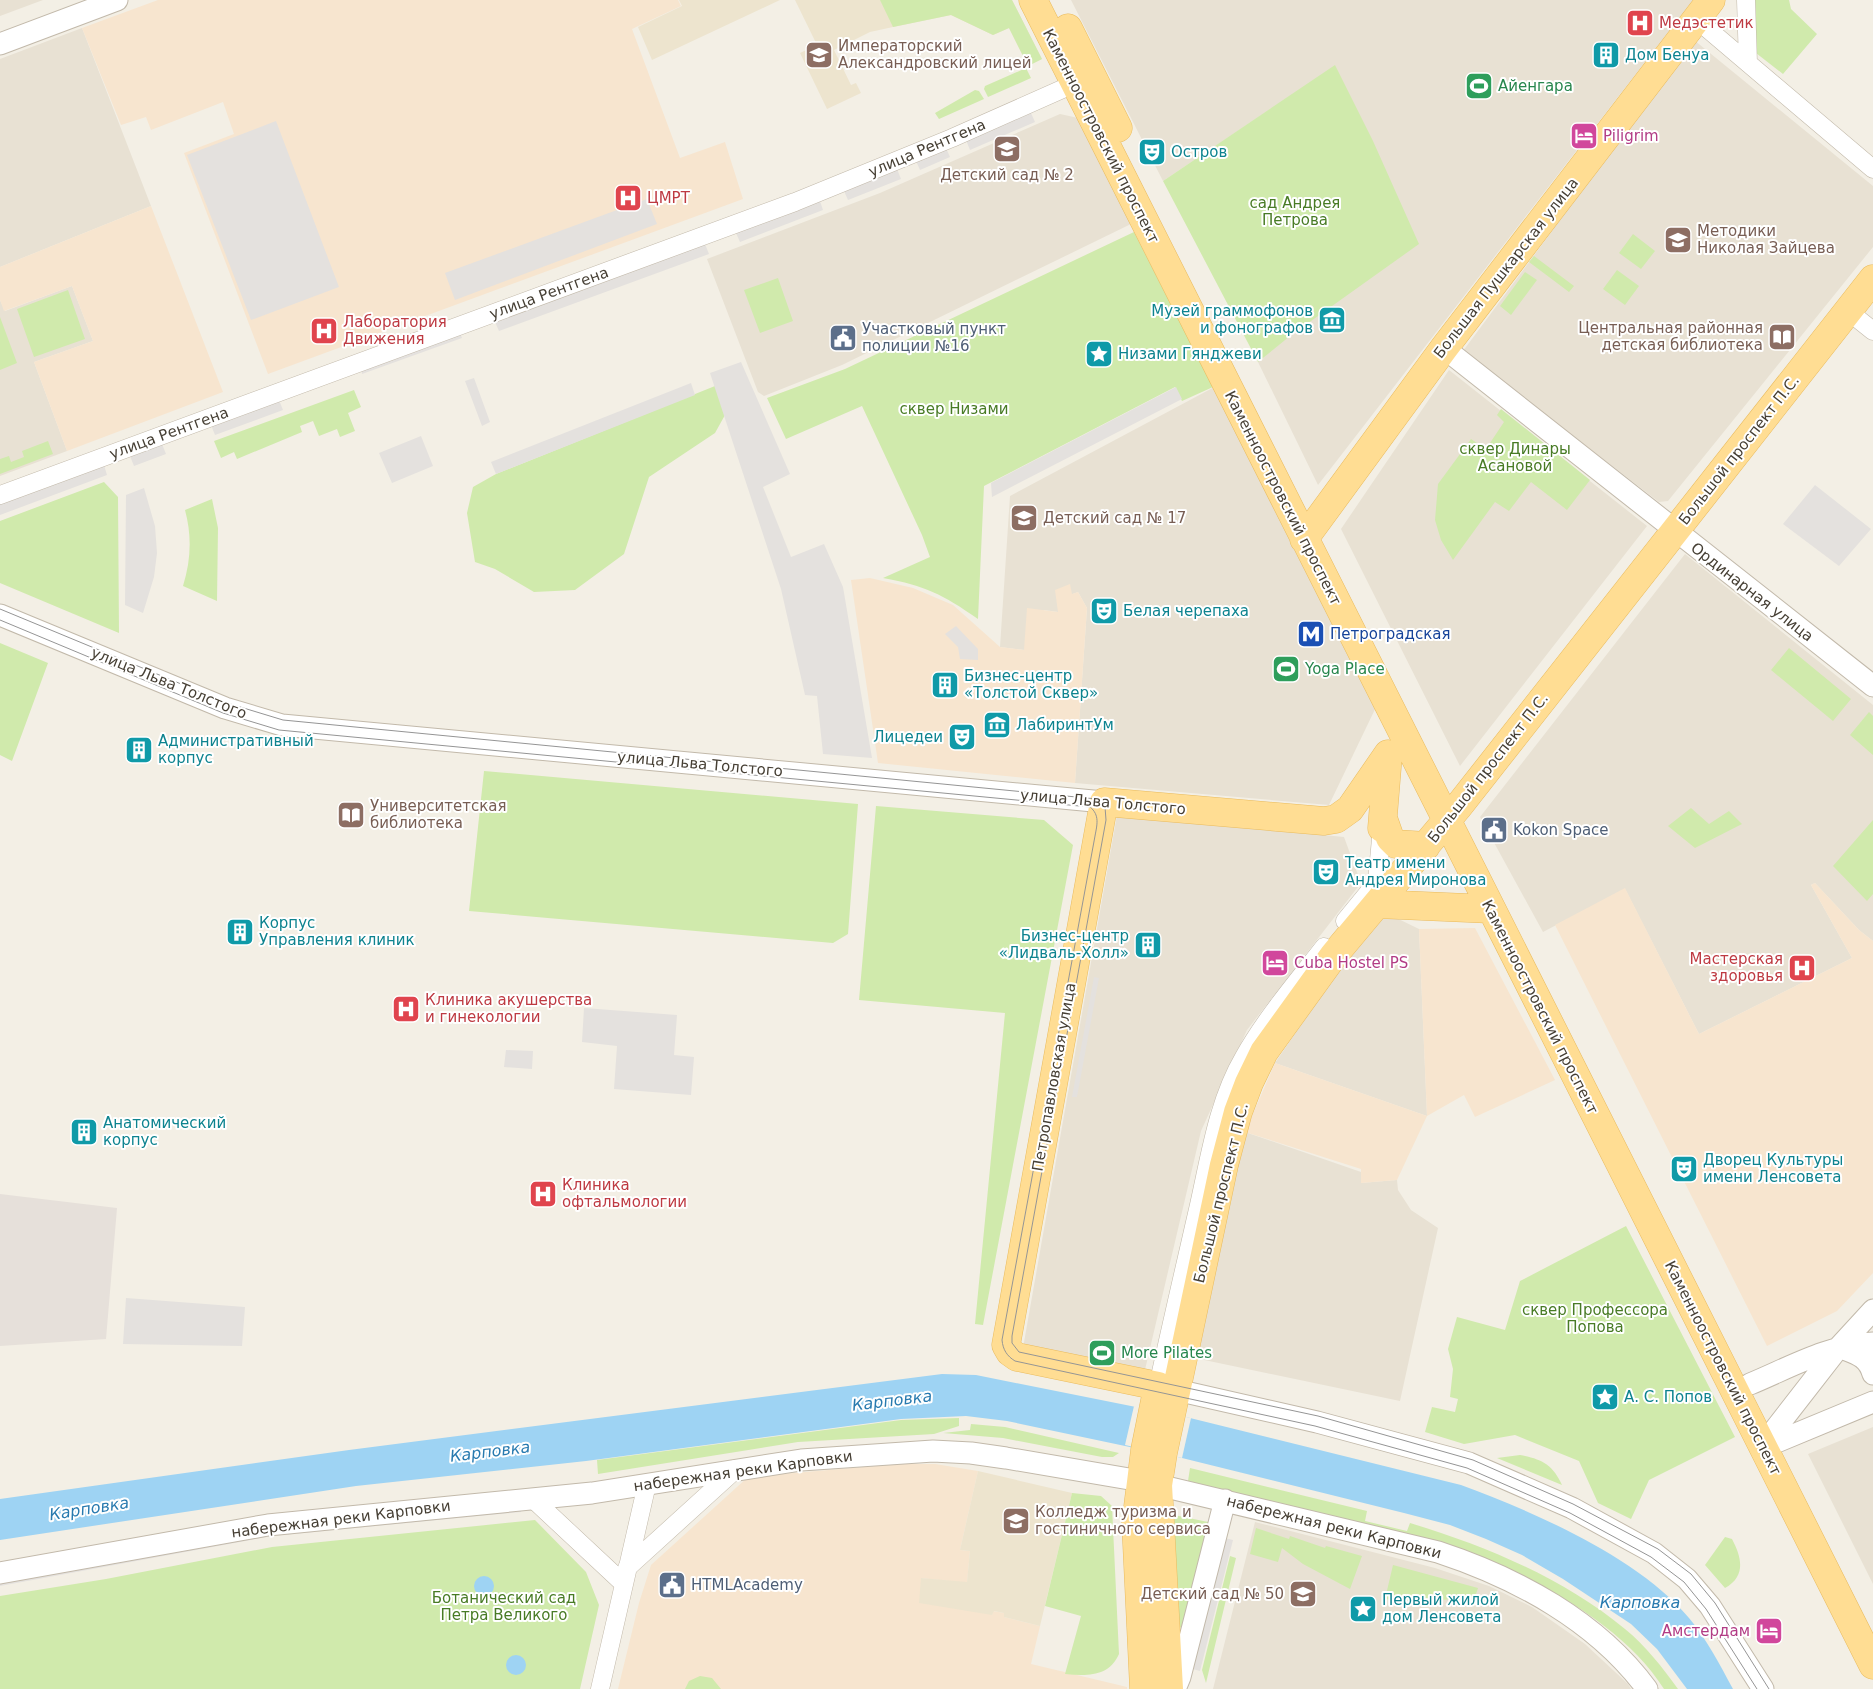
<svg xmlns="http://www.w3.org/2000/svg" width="1873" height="1689" viewBox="0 0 1873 1689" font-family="'DejaVu Sans',sans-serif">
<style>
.residential{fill:#e8e1d3}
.commercial{fill:#f7e5cf}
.industrial{fill:#e6e0da}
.education{fill:#ede4ce}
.green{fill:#d0eaac}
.parking{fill:#e4e1de}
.water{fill:#9ed3f3}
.pier{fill:#f3efe5}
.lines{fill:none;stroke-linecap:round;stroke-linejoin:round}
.minor-casing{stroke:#c2b9aa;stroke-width:19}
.tertiary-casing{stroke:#c2b9aa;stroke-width:23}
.primary-casing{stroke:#e9bb5e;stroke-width:29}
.minor{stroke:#fff;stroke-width:18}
.tertiary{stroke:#fff;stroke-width:21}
.primary{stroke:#ffdd93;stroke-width:28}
.tram{stroke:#959595;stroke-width:1}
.labels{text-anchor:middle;stroke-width:4;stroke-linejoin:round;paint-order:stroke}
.health-label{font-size:15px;fill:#be3a42;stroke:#fff;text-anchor:start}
.education-label{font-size:15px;fill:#785e54;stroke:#fff;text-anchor:start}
.culture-label{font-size:15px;fill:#0d838f;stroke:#fff;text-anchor:start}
.leisure-label{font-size:15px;fill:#27864d;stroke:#fff;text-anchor:start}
.street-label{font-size:15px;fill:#463f34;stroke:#fff}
.hotel-label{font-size:15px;fill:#b23c85;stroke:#fff;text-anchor:start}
.park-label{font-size:15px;fill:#487b25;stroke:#fff}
.service-label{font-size:15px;fill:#4e5e75;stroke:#fff;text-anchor:start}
.transit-label{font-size:15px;fill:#164399;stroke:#fff;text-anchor:start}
.water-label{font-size:16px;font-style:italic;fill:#287aaf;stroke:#fff}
</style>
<rect width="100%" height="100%" fill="#f3efe5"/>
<path class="residential" d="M0 0H43L0 16Z
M1071 0H1693L1318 485 1258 362 1287 337 1335 66 1163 181Z
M82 28 151 206 0 267V59Z
M1694 40 1873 186V247L1668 501 1659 502 1463 351Z
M1060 114 1078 118 1133 223 842 365 764 396 758 392 707 259 880 193Z
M72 286 93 341 34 362 67 451 0 476V300L5 311Z
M1449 370 1647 526 1460 766 1341 529Z
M1220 384 1378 703 1329 805 1075 783 1087 608 1078 592 1058 600V612L1044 610 1026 642 1025 650 1000 647 1010 496Z
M1685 554 1873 705V941L1859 930 1815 883 1811 885 1852 958 1699 1034 1625 889 1543 932 1480 817Z
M1117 815 1344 837 1361 883 1247 1030 1201 1131 1144 1374 1023 1348Z
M1380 910 1419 929 1427 1116 1275 1063Z
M1245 1132 1361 1172V1183L1397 1180 1398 1190 1411 1210 1438 1228 1400 1401 1190 1357Z
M1873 1427V1584L1808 1454Z
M1255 1522 1435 1568 1489 1586 1532 1607 1585 1644 1628 1684 1631 1689H1213Z"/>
<path class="commercial" d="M158 0H678L681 6 632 29 680 158 725 142 743 199 268 374 184 153 234 134 223 102 151 130 146 117 121 125 82 28Z
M151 206 223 392 67 451 34 362 93 341 72 286 4 311 0 300V267Z
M870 578 913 588 953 605 1000 647 1024 650 1027 608 1058 612 1055 590 1070 584 1072 594 1078 592 1087 608 1075 783 878 763 851 580Z
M1815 883 1859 930 1873 941V1273L1837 1311 1767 1346 1555 925 1625 888 1699 1034 1852 958 1811 885Z
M1475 928 1555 1080 1475 1117 1464 1095 1427 1116 1397 1180 1361 1183V1169L1245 1132 1275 1063 1427 1116 1419 929Z
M898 1464H935L978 1471 960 1550 970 1551 967 1583 921 1578 992 1615 993 1611 1004 1613V1617L1040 1626 1031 1664 1127 1687V1689H618L639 1603 651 1565 748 1477Z"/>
<path class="industrial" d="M0 1194 117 1208 106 1339 0 1346Z"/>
<path class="education" d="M679 0H780L652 60 638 27 682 6Z
M795 0H1012L1042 59 1028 66 1009 28 993 35 951 15 893 27 870 32 834 50 851 85 856 83 861 93 827 109 800 53 817 45Z
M978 1471 1072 1493 1040 1626 1004 1617V1613L994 1611 992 1615 919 1603 921 1578 967 1582 970 1551 960 1550Z"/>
<path class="green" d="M880 0H1012L1042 59 1028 66 1009 28 993 35 951 15 893 27Z
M1755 0H1789L1791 9 1817 34 1783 74 1756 53Z
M1335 65 1373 141 1419 244 1290 336 1258 362 1163 181Z
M1026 68 1031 78 988 97 984 89 985 86Z
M975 90 979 91 984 99 939 119 935 113Z
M1134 232 1213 387 1182 401 1175 387 984 486 978 619C942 594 926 586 883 578L930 557 922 535 862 406 786 439 767 398 845 369Z
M1633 234 1655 251 1641 269 1619 253Z
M1534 256 1574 286 1569 292 1529 262Z
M1617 270 1639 286 1625 305 1603 289Z
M1525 272 1537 280 1511 315 1500 306Z
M778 278 793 321 760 333 744 290Z
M68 290 85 339 34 357 17 309Z
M0 317 17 363 0 370Z
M715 386 730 406 715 433 649 477 624 554 575 590 534 592 495 569 475 562 467 513 473 487 496 474Z
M354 390 361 407 348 413 355 431 340 437 337 429 319 436 313 421 300 426 302 432 237 459 234 452 221 458 214 441Z
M1501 409 1590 480 1567 510 1531 482 1509 511 1495 502 1453 560 1441 540 1435 520 1438 484 1471 439 1486 449 1504 422 1497 415Z
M48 441 53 454 0 474V459L9 456 11 462 24 457 22 451Z
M104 482 118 497 119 633 0 583V521Z
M212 499 218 528 217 601 183 586C191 560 192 536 185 510Z
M0 643 48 663 12 761 0 755Z
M1789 648 1851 699 1833 721 1771 670Z
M1869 712 1873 716V755L1850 735Z
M484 771 858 804 848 934 833 943 469 911Z
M876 806 1044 820 1073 845 983 1325 975 1324 1005 1013 859 1000Z
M1691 808 1709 824 1729 811 1742 824 1695 848 1668 826Z
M1873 820V894L1867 901 1833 866Z
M1626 1226 1735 1437 1649 1480 1631 1519 1598 1503 1579 1461 1515 1435 1464 1444 1425 1432 1432 1407 1455 1412 1458 1399 1450 1397 1453 1369 1448 1349 1457 1317 1505 1330 1520 1281Z
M959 1418V1426L934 1434 798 1442 598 1474 597 1460 901 1420Z
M971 1424 1005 1427 1119 1453 1113 1457H1102L1003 1438 943 1433 970 1430Z
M1520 1455C1542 1459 1553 1465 1562 1485L1497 1458Z
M1190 1468 1367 1511 1365 1521 1407 1531 1410 1523C1486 1546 1563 1578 1625 1629 1646 1646 1662 1667 1678 1689H1664C1621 1620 1520 1569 1444 1544L1188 1481Z
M1072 1493 1101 1496 1112 1506 1119 1654C1109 1677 1087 1676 1065 1674L1081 1616 1045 1606Z
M1174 1515 1213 1523 1185 1630 1178 1626Z
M535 1520 586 1572 599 1605 580 1689H0V1596L106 1579 272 1547Z
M1256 1528 1289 1539 1290 1536 1325 1548 1326 1546 1362 1556 1350 1589 1303 1564 1282 1548 1278 1562 1250 1554Z
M1725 1537 1732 1539C1742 1558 1746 1576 1725 1588L1705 1565Z
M1230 1556 1236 1558 1206 1683 1202 1670Z
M1393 1565 1478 1588 1475 1597 1418 1602 1385 1599Z
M700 1676 712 1678 721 1689H685L689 1681Z"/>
<path class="parking" d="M1031 113 1035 122 970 150 966 140Z
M276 121 339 287 251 320 187 155Z
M946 148 950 157 920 170 916 161Z
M897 169 901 179 848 200 844 191Z
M647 199 657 224 455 300 445 273Z
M820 201 823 210 740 242 736 233Z
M705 244 709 254 499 331 495 322Z
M460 333 462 338 362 374 361 369Z
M741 362 790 474 763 487 791 557 824 544 843 587 872 758 823 754 817 696 805 695 781 589 710 373Z
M474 378 490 422 482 426 465 381Z
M691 383 695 395 496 474 491 462Z
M1176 387 1182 399 992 497 991 483Z
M279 400 283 410 215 435 211 425Z
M421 436 433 466 392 483 379 453Z
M162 444 166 454 134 466 130 456Z
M104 465 107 475 0 515V504Z
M1815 485 1871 529 1839 566 1783 524Z
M144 488 155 526 157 553 154 577 143 613 125 605 126 495Z
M956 626 978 649V660L960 659 958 647 945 634Z
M1094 977 1099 978 1077 1097H1072Z
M584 1008 677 1015 674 1055 694 1057 691 1095 614 1089 617 1046 582 1042Z
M506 1050 533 1051 532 1069 504 1067Z
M126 1298 245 1307 242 1346 123 1344Z
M521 1506V1512L272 1536 0 1586V1580L271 1531Z
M1221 1537 1233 1540 1200 1671 1189 1668Z"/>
<path class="water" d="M942 1374 976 1375 1186 1417 1461 1485C1534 1512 1638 1557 1689 1618 1706 1638 1720 1665 1733 1689H1687L1657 1649 1631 1624 1563 1579 1522 1555 1486 1539 1450 1525 1404 1513 1182 1458 1007 1421 966 1416 901 1419 586 1461 356 1486 0 1540V1499L349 1450Z
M474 1586a10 10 0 1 1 20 0a10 10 0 1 1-20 0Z
M506 1665a10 10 0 1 1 20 0a10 10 0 1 1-20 0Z"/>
<path class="pier" d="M1134 1406 1191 1418 1182 1458 1125 1445Z"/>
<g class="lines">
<g class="minor-casing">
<path id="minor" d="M1746 0 1748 63
M1696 19 1873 169
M1848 311 1873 331
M0 495 795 202 952 138 1085 79
M1345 921 1377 882 1382 828
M1158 1386C1171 1326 1185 1266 1199 1205 1210 1156 1218 1101 1244 1057 1266 1018 1296 983 1324 947
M533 1499 624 1584
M627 1568 736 1469
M600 1689 647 1484"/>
</g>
<g class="tertiary-casing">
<path id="tertiary" d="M0 44 117 0
M1444 348 1873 686
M0 615 225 708 282 725 1104 802
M1839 1347C1856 1354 1868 1356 1873 1374
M1750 1384C1791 1367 1828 1345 1873 1343
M1163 1387 1317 1422 1469 1463 1572 1508 1654 1553 1687 1579 1710 1606 1763 1689
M1779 1441 1873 1402
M1762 1446 1839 1347 1873 1310
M0 1573 268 1525 592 1493 801 1460 933 1451 971 1453 1006 1458 1141 1481 1438 1552C1517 1578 1597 1621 1647 1689
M1175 1689 1180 1677 1225 1500"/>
</g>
<g class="primary-casing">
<path id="primary" d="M1033 0 1873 1665
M1068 28 1118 128
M1304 539 1444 348 1711 0
M1383 818 1390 838 1396 844 1426 846
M1382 828 1388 755
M1377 904 1491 909
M1144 1689 1136 1523 1145 1450 1158 1386 1017 1357 1010 1352 1006 1345 1104 802 1324 821 1336 819 1350 809 1388 754
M1169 1689 1158 1485 1163 1453 1224 1165 1238 1112 1249 1083 1264 1052 1334 955 1458 807 1873 279"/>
</g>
<use href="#minor" class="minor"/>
<use href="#tertiary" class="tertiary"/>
<use href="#primary" class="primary"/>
<path class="tram" d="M0 609 227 703 283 720 1097 799 1105 807 1106 820 1012 1336V1343L1019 1352 1318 1416 1473 1460 1573 1504 1658 1549 1691 1574 1715 1603 1769 1689
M0 620 223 713 279 730 1090 807C1100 815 1097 825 1095 836L1002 1340C1003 1350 1007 1356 1015 1361L1315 1426 1467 1468 1570 1513 1651 1557 1684 1582 1706 1609 1757 1689"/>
</g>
<defs>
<g id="hospital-square" transform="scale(1.4375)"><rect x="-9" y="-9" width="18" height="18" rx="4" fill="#e0444e" stroke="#fff"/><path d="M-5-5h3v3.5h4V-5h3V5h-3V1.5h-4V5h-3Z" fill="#fff"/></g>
<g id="university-square" transform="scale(1.4375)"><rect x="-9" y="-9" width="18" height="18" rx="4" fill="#8d6e63" stroke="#fff"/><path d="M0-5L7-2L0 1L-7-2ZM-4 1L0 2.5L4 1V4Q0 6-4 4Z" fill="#fff"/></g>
<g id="building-square" transform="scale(1.4375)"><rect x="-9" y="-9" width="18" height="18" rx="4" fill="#0f9aa8" stroke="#fff"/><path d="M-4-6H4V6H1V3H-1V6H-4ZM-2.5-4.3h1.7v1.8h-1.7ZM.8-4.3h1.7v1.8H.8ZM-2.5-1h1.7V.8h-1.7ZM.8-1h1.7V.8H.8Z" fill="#fff"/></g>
<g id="stadium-square" transform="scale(1.4375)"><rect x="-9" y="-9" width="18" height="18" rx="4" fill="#2e9e5b" stroke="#fff"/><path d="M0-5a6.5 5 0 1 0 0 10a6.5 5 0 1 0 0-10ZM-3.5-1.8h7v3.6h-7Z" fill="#fff"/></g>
<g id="hotel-square" transform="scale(1.4375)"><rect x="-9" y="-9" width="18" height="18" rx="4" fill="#d1479c" stroke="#fff"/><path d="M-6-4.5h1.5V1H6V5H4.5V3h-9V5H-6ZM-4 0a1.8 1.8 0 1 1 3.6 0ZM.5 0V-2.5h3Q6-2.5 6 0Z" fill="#fff"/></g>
<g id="school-square" transform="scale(1.4375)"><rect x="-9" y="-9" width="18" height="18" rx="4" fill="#8d6e63" stroke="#fff"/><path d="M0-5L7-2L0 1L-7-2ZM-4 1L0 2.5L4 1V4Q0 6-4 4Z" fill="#fff"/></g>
<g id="theatre-square" transform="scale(1.4375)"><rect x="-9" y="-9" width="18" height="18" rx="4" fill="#0f9aa8" stroke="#fff"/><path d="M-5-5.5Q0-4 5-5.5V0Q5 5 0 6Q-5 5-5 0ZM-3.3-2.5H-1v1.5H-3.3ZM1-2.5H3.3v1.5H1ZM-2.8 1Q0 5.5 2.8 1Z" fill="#fff"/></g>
<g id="museum-square" transform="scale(1.4375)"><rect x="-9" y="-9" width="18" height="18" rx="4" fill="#0f9aa8" stroke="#fff"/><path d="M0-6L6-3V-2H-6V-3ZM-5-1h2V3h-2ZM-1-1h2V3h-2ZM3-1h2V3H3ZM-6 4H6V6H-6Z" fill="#fff"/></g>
<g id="library-square" transform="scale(1.4375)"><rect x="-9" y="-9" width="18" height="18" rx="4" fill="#8d6e63" stroke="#fff"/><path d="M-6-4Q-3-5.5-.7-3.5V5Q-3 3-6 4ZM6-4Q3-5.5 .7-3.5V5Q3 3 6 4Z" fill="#fff"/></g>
<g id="civic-square" transform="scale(1.4375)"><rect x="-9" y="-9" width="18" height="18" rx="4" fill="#5c6f8a" stroke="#fff"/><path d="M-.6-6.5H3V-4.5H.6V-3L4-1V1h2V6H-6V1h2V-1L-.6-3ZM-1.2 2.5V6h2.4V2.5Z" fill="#fff"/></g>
<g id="sight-square" transform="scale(1.4375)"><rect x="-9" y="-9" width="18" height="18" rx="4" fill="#0f9aa8" stroke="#fff"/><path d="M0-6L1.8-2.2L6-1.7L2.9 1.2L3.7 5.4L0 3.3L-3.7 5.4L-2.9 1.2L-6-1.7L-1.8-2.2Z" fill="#fff"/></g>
<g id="metro-square" transform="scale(1.4375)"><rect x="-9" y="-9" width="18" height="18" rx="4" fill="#1a4fb4" stroke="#fff"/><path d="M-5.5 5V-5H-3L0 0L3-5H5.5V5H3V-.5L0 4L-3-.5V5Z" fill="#fff"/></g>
</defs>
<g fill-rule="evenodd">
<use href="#hospital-square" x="1640" y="23"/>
<use href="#university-square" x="819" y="55"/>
<use href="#building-square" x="1606" y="55"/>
<use href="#stadium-square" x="1479" y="86"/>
<use href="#hotel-square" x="1584" y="136"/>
<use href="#school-square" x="1007" y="149"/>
<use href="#theatre-square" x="1152" y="152"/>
<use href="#hospital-square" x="628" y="198"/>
<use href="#school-square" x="1678" y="240"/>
<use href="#museum-square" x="1332" y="320"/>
<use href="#hospital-square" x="324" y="331"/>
<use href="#library-square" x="1782" y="337"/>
<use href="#civic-square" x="843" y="338"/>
<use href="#sight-square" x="1099" y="354"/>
<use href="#school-square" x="1024" y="518"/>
<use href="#theatre-square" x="1104" y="611"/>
<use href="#metro-square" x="1311" y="634"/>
<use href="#stadium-square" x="1286" y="669"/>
<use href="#building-square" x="945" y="685"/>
<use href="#museum-square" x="997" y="725"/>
<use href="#theatre-square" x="962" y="737"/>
<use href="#building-square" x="139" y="750"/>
<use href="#library-square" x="351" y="815"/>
<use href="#civic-square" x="1494" y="830"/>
<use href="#theatre-square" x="1326" y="872"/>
<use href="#building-square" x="240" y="932"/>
<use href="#building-square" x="1148" y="945"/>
<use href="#hotel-square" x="1275" y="963"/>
<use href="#hospital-square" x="1802" y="968"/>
<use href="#hospital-square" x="406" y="1009"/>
<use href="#building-square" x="84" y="1132"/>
<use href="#theatre-square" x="1684" y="1169"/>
<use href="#hospital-square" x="543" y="1194"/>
<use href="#stadium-square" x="1102" y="1353"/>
<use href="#sight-square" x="1605" y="1397"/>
<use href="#university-square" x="1016" y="1521"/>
<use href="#civic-square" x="672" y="1585"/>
<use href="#school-square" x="1303" y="1594"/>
<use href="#sight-square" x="1363" y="1609"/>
<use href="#hotel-square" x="1769" y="1631"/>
</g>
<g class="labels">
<g class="health-label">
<text x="1659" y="28">Медэстетик</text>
<text x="647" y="203">ЦМРТ</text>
<text x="343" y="327">Лаборатория<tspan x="343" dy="17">Движения</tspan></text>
<text x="1783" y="964" text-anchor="end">Мастерская<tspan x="1783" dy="17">здоровья</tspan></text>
<text x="425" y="1005">Клиника акушерства<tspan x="425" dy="17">и гинекологии</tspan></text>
<text x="562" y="1190">Клиника<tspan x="562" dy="17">офтальмологии</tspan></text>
</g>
<g class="education-label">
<text x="838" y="51">Императорский<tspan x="838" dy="17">Александровский лицей</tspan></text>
<text x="1007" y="180" text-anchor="middle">Детский сад № 2</text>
<text x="1697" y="236">Методики<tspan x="1697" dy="17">Николая Зайцева</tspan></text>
<text x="1763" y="333" text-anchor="end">Центральная районная<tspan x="1763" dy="17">детская библиотека</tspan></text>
<text x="1043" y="523">Детский сад № 17</text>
<text x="370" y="811">Университетская<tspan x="370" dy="17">библиотека</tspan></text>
<text x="1035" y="1517">Колледж туризма и<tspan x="1035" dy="17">гостиничного сервиса</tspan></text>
<text x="1284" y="1599" text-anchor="end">Детский сад № 50</text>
</g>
<g class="culture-label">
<text x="1625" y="60">Дом Бенуа</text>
<text x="1171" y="157">Остров</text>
<text x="1313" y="316" text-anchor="end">Музей граммофонов<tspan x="1313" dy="17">и фонографов</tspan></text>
<text x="1118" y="359">Низами Гянджеви</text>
<text x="1123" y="616">Белая черепаха</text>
<text x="964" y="681">Бизнес-центр<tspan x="964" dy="17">«Толстой Сквер»</tspan></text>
<text x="1016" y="730">ЛабиринтУм</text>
<text x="943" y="742" text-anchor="end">Лицедеи</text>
<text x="158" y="746">Административный<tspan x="158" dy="17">корпус</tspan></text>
<text x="1345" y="868">Театр имени<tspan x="1345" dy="17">Андрея Миронова</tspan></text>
<text x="259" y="928">Корпус<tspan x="259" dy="17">Управления клиник</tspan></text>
<text x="1129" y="941" text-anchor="end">Бизнес-центр<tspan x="1129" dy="17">«Лидваль-Холл»</tspan></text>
<text x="103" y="1128">Анатомический<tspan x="103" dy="17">корпус</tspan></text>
<text x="1703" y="1165">Дворец Культуры<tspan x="1703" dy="17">имени Ленсовета</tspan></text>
<text x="1624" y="1402">А. С. Попов</text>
<text x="1382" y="1605">Первый жилой<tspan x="1382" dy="17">дом Ленсовета</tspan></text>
</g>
<g class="leisure-label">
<text x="1498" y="91">Айенгара</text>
<text x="1305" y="674">Yoga Place</text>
<text x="1121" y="1358">More Pilates</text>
</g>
<g class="street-label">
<text transform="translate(1101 136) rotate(63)" y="5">Каменноостровский проспект</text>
<text transform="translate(927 148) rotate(-23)" y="5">улица Рентгена</text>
<text transform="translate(1506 268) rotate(-52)" y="5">Большая Пушкарская улица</text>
<text transform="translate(549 293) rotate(-20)" y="5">улица Рентгена</text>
<text transform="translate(169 433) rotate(-20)" y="5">улица Рентгена</text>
<text transform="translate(1739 450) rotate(-52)" y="5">Большой проспект П.С.</text>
<text transform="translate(1283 498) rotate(63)" y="5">Каменноостровский проспект</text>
<text transform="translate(1752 592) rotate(38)" y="5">Ординарная улица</text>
<text transform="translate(169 683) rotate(22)" y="5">улица Льва Толстого</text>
<text transform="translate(700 764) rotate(5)" y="5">улица Льва Толстого</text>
<text transform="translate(1488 768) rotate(-52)" y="5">Большой проспект П.С.</text>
<text transform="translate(1103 802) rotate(5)" y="5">улица Льва Толстого</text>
<text transform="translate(1540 1007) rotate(63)" y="5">Каменноостровский проспект</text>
<text transform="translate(1054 1077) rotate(-80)" y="5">Петропавловская улица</text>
<text transform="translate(1221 1193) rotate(-76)" y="5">Большой проспект П.С.</text>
<text transform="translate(1723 1368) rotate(63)" y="5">Каменноостровский проспект</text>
<text transform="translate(743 1471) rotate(-8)" y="5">набережная реки Карповки</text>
<text transform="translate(341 1519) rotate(-7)" y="5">набережная реки Карповки</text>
<text transform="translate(1334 1527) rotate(14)" y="5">набережная реки Карповки</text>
</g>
<g class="hotel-label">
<text x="1603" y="141">Piligrim</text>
<text x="1294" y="968">Cuba Hostel PS</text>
<text x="1750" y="1636" text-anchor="end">Амстердам</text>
</g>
<g class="park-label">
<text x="1295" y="208">сад Андрея<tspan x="1295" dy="17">Петрова</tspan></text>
<text x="954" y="414">сквер Низами</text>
<text x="1515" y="454">сквер Динары<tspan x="1515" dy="17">Асановой</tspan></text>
<text x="1595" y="1315">сквер Профессора<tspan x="1595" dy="17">Попова</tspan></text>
<text x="504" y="1603">Ботанический сад<tspan x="504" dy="17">Петра Великого</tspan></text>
</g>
<g class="service-label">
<text x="862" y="334">Участковый пункт<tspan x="862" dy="17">полиции №16</tspan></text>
<text x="1513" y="835">Kokon Space</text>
<text x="691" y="1590">HTMLAcademy</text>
</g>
<g class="transit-label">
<text x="1330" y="639">Петроградская</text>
</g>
<g class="water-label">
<text transform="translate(892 1400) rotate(-7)" y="6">Карповка</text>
<text transform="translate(490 1451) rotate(-7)" y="6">Карповка</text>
<text transform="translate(89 1508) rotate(-9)" y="6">Карповка</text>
<text x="1640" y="1608">Карповка</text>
</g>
</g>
</svg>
